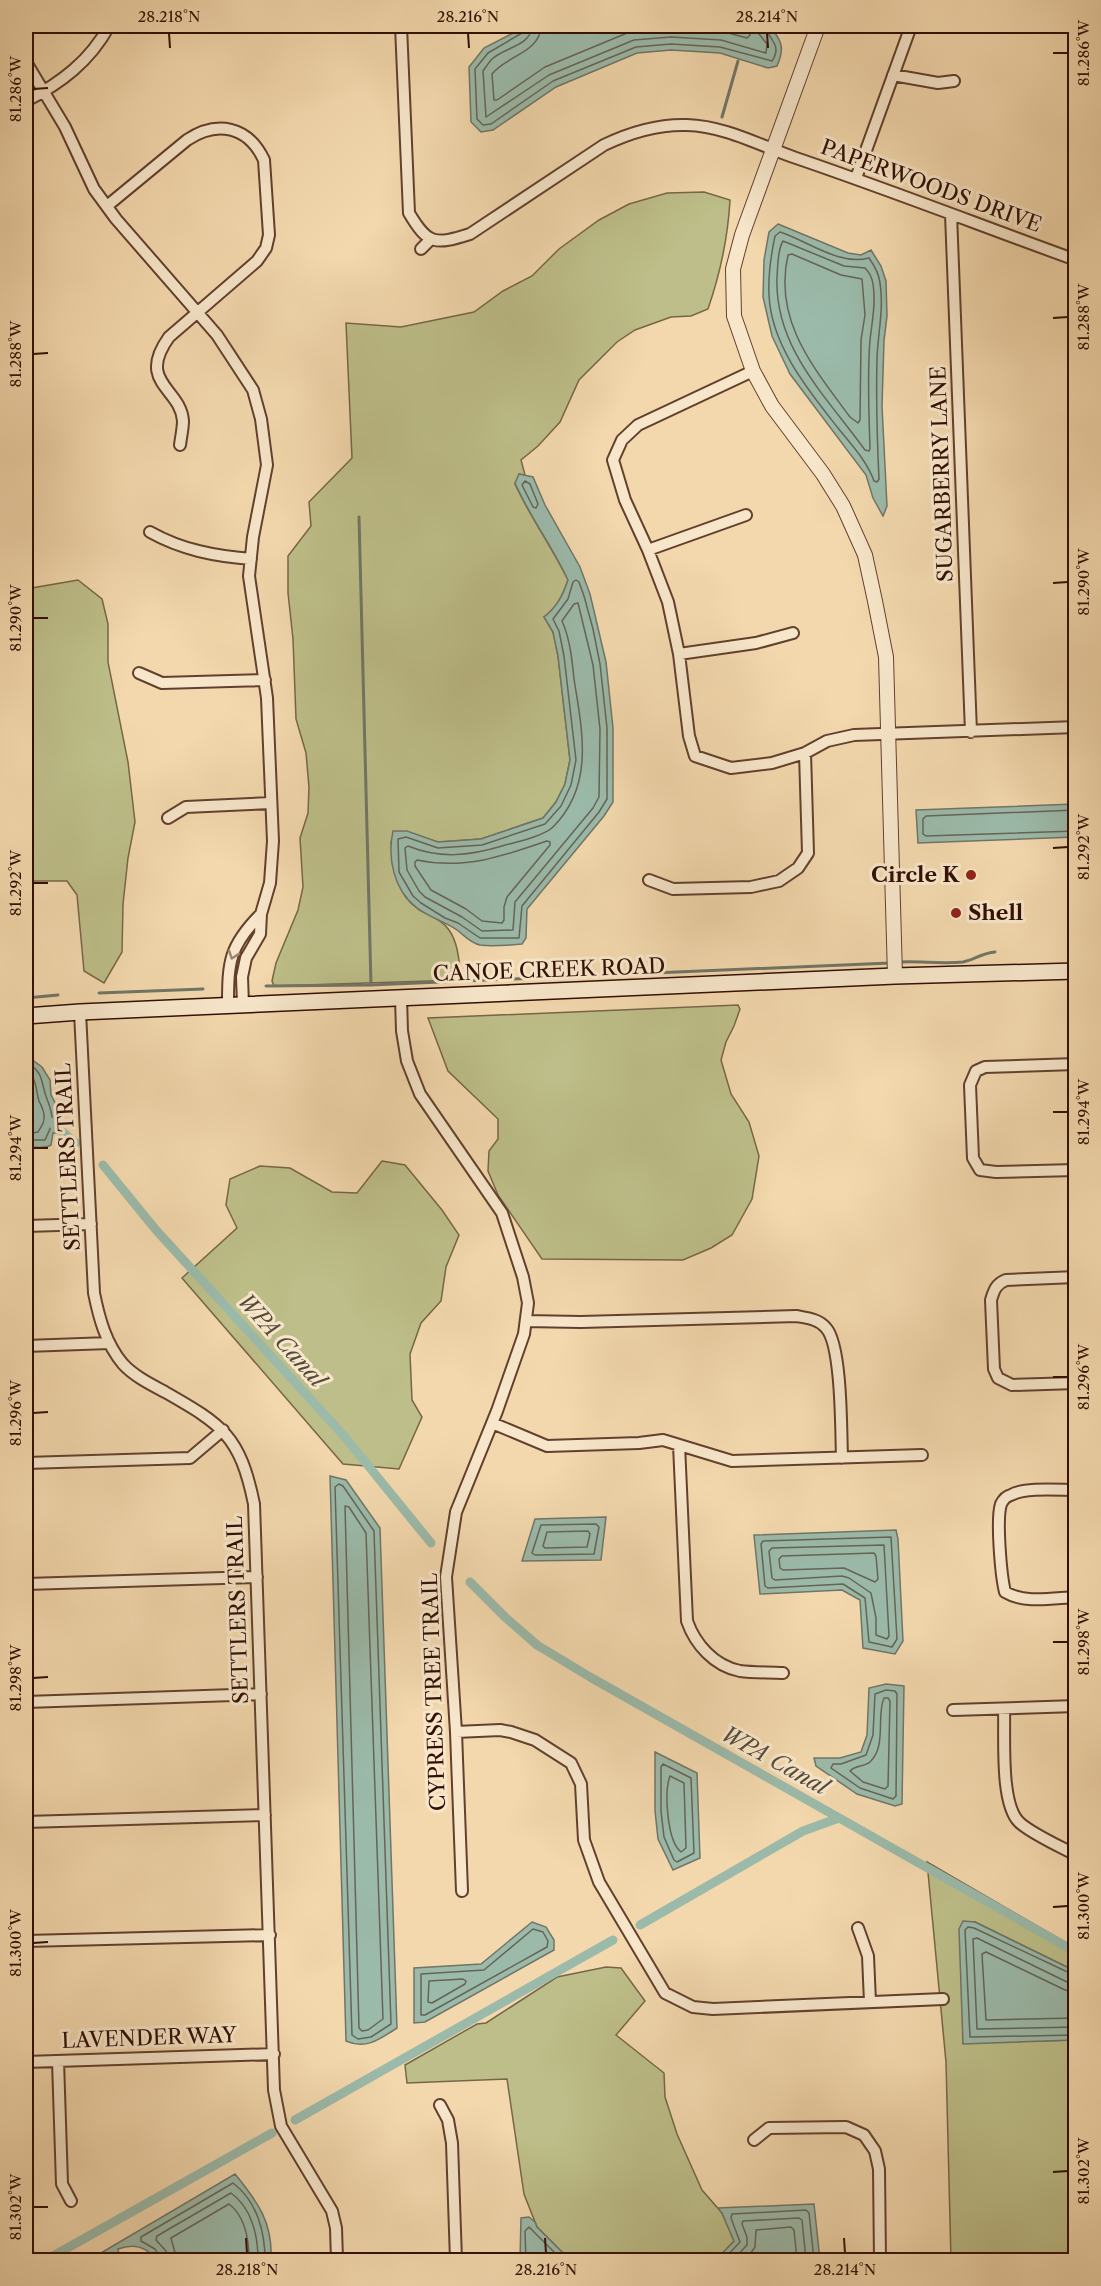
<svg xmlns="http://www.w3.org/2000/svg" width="1101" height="2286" viewBox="0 0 1101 2286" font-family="'Libre Caslon Text',serif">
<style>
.green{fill:#bdbe89;stroke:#776646;stroke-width:1.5}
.water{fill:#9bbaaa;stroke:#717567;stroke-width:1.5}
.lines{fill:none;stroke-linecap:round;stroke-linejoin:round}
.shore{stroke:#666456;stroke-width:1.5}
.stream{stroke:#717567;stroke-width:3}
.canal{stroke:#9bbaaa;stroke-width:9}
.minor-casing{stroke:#62402e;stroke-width:14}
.tertiary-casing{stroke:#62402e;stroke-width:16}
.secondary-casing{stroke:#310e03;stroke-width:18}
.minor{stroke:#f7e6ca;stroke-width:10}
.tertiary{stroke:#f7e6ca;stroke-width:14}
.secondary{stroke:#f7e6ca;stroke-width:15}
.oneway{stroke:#9e8570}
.ticks{fill:none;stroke:#310e03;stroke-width:2}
.poi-dot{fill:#8f2418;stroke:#f7e6ca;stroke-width:2}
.labels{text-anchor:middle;stroke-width:6;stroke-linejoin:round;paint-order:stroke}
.street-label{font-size:21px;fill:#310e03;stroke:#f7e6ca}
.poi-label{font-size:21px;font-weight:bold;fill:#310e03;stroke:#f7e6ca;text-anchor:end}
.water-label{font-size:22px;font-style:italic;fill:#564a3d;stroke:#f7e6ca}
.neatline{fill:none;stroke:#310e03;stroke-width:2}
.ticks-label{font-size:15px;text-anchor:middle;fill:#310e03}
</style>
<rect width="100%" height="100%" fill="#f3d8ad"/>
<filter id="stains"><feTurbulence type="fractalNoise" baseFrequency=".00333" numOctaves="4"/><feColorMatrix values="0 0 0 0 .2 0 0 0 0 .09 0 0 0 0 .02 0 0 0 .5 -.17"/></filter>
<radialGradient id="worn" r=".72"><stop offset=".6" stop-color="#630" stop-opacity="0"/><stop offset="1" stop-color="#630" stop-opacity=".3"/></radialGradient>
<path class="green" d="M704 192 730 200C728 237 720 274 708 309L691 316 671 317 635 330 617 342 579 380 560 422 538 446 521 460 525 475 519 474 515 484C530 517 552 547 568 580 563 595 557 607 544 617L553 632 558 656 570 760 565 784 556 802 543 818 481 839 438 842 424 838 391 842C392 866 396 894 418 909 429 916 442 919 449 930 459 944 460 964 460 980L274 986 272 981 276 963 298 910 303 887 300 838 308 813 309 787 306 753 296 719 293 639 288 593V556L311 526 309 502 352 458 346 323 401 327 474 312 503 291 532 276 559 249 599 220 629 204 667 193Z
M78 580 102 599 108 624V662L128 762 135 822 128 858 123 904 122 952 104 983 84 971 77 895 67 881H26V589Z
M738 1005 740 1009 734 1026 726 1042 721 1060 731 1094 749 1122 759 1156 752 1199 732 1235 711 1248 683 1260 542 1259 498 1195 488 1171 489 1151 498 1139V1119L448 1071 428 1018Z
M382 1161 405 1165 442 1210 459 1235 446 1267 441 1301 421 1323 410 1354 412 1400 422 1417 399 1469 343 1464 182 1278 237 1228 226 1205 230 1179 260 1166 290 1168 332 1192 357 1193Z
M927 1862 1075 1948V1971L975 1922 963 2043 1075 2040V2259L951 2260 946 2062Z
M606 1967 621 1968 645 2001 616 2035 664 2073 665 2097 677 2134 702 2190 722 2213 734 2241 716 2260H570L537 2227 524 2194 507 2079 407 2083 405 2065 477 2024 486 2023 557 1977Z"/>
<path class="water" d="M527 26H769C782 40 785 48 777 66L768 68 720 53 671 50 637 53 556 87 493 130 481 132 471 122 469 67 484 48Z
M778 224 848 253 861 255 871 250 881 266 886 281 887 316 884 341 882 406 887 506 883 516 873 498 866 475 790 374 772 336 763 297 764 260 769 232Z
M519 474 533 477 545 505 580 567 590 594 606 662 613 728V802L604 816 527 909 526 938 522 944C508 945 493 947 480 945 470 943 464 935 457 930 444 921 428 917 416 907 394 890 387 858 393 831H407L438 842 481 839 543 818 556 802 565 784 570 760 558 656 553 632 544 617C557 607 563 595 568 580 552 546 530 517 515 483Z
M1075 804V837L918 843 916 810Z
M26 1058 31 1059 42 1067 50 1080 51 1095 58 1108V1133H53L51 1145C43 1150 34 1145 26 1149Z
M330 1476 346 1480 380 1528 397 2028C380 2039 366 2050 346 2041Z
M606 1517 601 1560 522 1561 535 1519Z
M896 1530 898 1539 903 1641 895 1654 863 1648 860 1600 842 1590 760 1594 754 1535Z
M886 1684 904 1686 902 1804 895 1806 857 1794 816 1766 814 1758H840L861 1752 867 1735 869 1688Z
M655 1752 697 1773 700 1858 673 1870 658 1839 655 1811Z
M963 1921 975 1922 1075 1971V2040L963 2044 959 1929Z
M532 1922 546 1927 554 1940V1950L425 2022 414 2023V1968L481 1964Z
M235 2174C258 2202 273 2223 271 2260H156C147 2247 134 2243 118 2249L120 2260H89Z
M814 2204 820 2260H716L734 2241 722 2213 718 2208Z
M529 2217 535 2222 537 2227 570 2260H520L521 2218Z"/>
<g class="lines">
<path class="shore" d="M525 26 522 33 488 53 475 69 477 119 483 125 491 124 553 81 636 47 671 44 720 47 772 61C783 45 768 39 765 26
M532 26C531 46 505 47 492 59 489 62 486 67 483 71L486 117 549 75 634 40 671 37 721 40 766 53 767 44 759 34 758 26
M541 26C540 53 507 55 492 74L494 100H497L545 67 632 31 671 28 721 31 747 38 750 35 749 26
M780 232C808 241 839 266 869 258 874 265 879 274 880 283 884 308 878 333 877 358 876 398 877 438 879 479L877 482 874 481C867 461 851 444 838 428 808 390 771 345 769 295 768 275 771 255 775 236Z
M783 241 844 266 865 268C869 272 872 278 873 284 876 303 872 322 870 340 867 376 869 413 870 449L869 451 865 450C827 397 774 348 777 277 778 266 777 251 783 241Z
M792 254 841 275 862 279 865 315 861 340 860 420 858 423 850 417C814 368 773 321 788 255Z
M525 481 530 484 538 504 536 508 533 507 522 485Z
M576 580 579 582 584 596 593 629 600 664 607 728V799L599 812 522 906 519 938H480L458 923 445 918 421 903 413 896 399 872 398 839 406 837 438 848 482 845 545 824 561 806 571 785 576 760 564 656 559 631 553 619 568 599 573 582Z
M578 603 593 665 600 729 599 797 593 808 515 902 513 930 482 931 462 917 425 897 419 891 407 870 405 848 408 846C440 859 469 856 502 846 516 842 544 836 553 827 595 785 582 730 574 679 572 659 570 639 562 621L574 604Z
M1076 810 926 816 923 819V834L926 836 1076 831
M547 841 550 842V845L507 897 504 907V920L502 923 482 921 466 909 431 890 415 866V862L417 860C464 870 504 856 547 841Z
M26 1064C44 1069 41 1085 47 1099 50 1107 53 1114 52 1123 51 1128 47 1135 45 1140H32L26 1143
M26 1071C38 1080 35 1088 39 1101 42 1107 45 1112 44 1119 44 1124 40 1128 38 1132L26 1134
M339 1484 343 1486 374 1531 391 2024 371 2037 358 2039 352 2035 335 1487Z
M345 1506 349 1507 366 1533 383 2019 368 2030 362 2031 359 2028Z
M596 1524 599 1527 594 1554 535 1555 532 1553 541 1525Z
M588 1531 590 1534 587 1547 545 1548 543 1546 547 1532Z
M891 1537 897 1639 892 1647 869 1642 865 1598 843 1584 768 1588 765 1586 761 1544 763 1541Z
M884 1545 889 1636 887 1639 876 1635V1618L871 1593 849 1578 842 1576 775 1580 772 1578 769 1551 772 1548Z
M874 1553 876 1556 878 1579 875 1582 844 1568 783 1570 780 1568 779 1559 782 1556Z
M886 1690 895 1691 897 1694 896 1796 893 1799 860 1788 831 1768 833 1764H841L866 1755 873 1735 875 1694Z
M884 1698H888L890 1701 888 1786 885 1789 863 1782 850 1771C855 1765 864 1767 870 1762 887 1746 876 1716 884 1698Z
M663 1764 691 1778 694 1853 677 1862 674 1860 664 1837 661 1811V1767Z
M670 1776 684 1783 686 1848 681 1852C667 1841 664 1792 670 1776Z
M533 1929 543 1932 548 1941 547 1947 425 2015H421V1974L484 1970Z
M1076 1976 974 1928 968 1927 965 1930 970 2037 1076 2035
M463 1979 466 1981 465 1984 432 2003 428 2002 429 1981Z
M1076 1983 1067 1982 977 1938 973 1939 977 2029 1076 2027
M1076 1992 1065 1990 986 1952 982 1954 986 2020 1076 2018
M161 2260 155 2249 141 2241V2237L233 2183C257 2201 265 2232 265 2260
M168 2260 166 2251 156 2240 157 2236 231 2193C252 2208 258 2236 258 2260
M177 2260 171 2238 229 2204C246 2217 249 2241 249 2260
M526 2260 525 2231 529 2227 562 2260
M723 2260 740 2242 731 2218 732 2214 806 2210 809 2213 814 2260
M733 2260 747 2245V2237L742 2224 743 2221 799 2218 802 2220 806 2260
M746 2260 755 2247 756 2230 791 2227 794 2230 797 2260"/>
<path class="stream" d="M722 117 738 61
M900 962C920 961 942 964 963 962 974 960 982 953 995 952
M371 985 890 963
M266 986 371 985 359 517
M99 993 203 989
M26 998 58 995"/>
<path class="canal" d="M49 1121 76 1143
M103 1165 156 1230 344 1436 431 1543
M470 1582 505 1617 537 1645 590 1677 1076 1952
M640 1925 803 1831 839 1818
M295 2120 613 1940
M46 2260 272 2133"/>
<g class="minor-casing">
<path id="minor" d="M401 26 409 213C428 245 435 245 470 234L604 145C631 132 657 124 687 125 725 126 761 146 796 158 890 190 982 226 1076 260
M26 62 65 127 94 189 116 219 217 335 253 390 261 419 267 465 253 537 249 576 267 698 273 841 270 883 261 914 260 934 246 958 242 977 243 1004
M893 75 938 83 954 81
M26 101C61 83 90 61 109 26
M856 178 911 26
M107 206 187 140C217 120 248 126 264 160L269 235 266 248 257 261 169 337C136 383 181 388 183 421 183 428 181 437 180 445
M951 214 971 732
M421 249 430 240
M753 371 638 425 622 440 613 460 625 500 648 550 668 602 679 654 689 736 695 756 731 768 772 763 805 753 827 741 854 735 1076 727
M150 532C182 550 215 556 251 559
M648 550 746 515
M679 654 756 643 793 633
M139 673 162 683 265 680
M168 818 186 807 271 803
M649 880 673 889 751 887 779 881 798 868 808 853 805 753
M401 998 402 1031 407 1061 420 1094 502 1213 523 1277 528 1303 524 1334 497 1411 456 1512 446 1577 456 1732 462 1891
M228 1005C228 962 229 946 261 914
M80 1012 94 1293C99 1318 106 1344 123 1364 134 1376 150 1384 165 1392 223 1425 240 1436 254 1504L274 2090 281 2126 332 2211 336 2228 337 2260
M1076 1064 985 1067 976 1071 970 1085 973 1158 980 1170 996 1172 1076 1170
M26 1226 91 1224
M1076 1277 1006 1280C996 1284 994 1290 991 1300L994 1369 998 1378 1012 1385 1076 1383
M526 1321 581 1322 796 1316C807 1318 819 1319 826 1328 842 1345 841 1432 842 1458
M26 1346 109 1343
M492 1423 547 1446 639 1443 663 1440 732 1461 922 1455
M679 1445 687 1621C695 1644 714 1666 740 1671 754 1673 769 1672 783 1673
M26 1463 190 1458 223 1430
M1076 1490C1058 1490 1025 1487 1011 1495 1007 1496 1003 1500 1001 1504 996 1519 1001 1576 1005 1592 1025 1604 1053 1598 1076 1597
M26 1584 257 1577
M26 1702 261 1694
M1004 1709C1005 1738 1000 1803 1019 1822 1030 1833 1061 1847 1076 1855
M953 1710 1076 1706
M456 1732 500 1730 511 1732 535 1740 571 1763 581 1784 584 1840 599 1882 665 1993 693 2007 713 2009 943 1999
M26 1822 265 1815
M858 1928 868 1956 870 2002
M26 1941 270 1935
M58 2061 62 2184 71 2201
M26 2062 274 2054
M440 2105 448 2120 452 2143 456 2260
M754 2140 769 2128 846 2127 864 2135 875 2151 879 2169 880 2260"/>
</g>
<g class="tertiary-casing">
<path id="tertiary" d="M818 26 742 235 733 269 734 316 753 371 772 406 823 474 843 506 865 555 875 601 886 657 895 976"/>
</g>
<g class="secondary-casing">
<path id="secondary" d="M26 1016 80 1012 895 976 1076 971"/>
</g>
<use href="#minor" class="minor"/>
<use href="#tertiary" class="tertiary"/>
<use href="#secondary" class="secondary"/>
</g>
<defs><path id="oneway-chevron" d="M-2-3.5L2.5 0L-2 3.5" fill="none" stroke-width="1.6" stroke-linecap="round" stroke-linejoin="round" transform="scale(1.5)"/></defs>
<use class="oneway" href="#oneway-chevron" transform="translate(233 955) rotate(109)"/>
<path class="ticks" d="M169 33 170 48M468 33 469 48M767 33 768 48M1053 53H1068M33 89 48 88M1053 318 1068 317M33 354 48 353M1053 583 1068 582M33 618H48M1053 848 1068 847M33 883H48M1053 1112H1068M33 1148H48M1053 1377H1068M33 1413 48 1412M1053 1642H1068M33 1678 48 1677M1053 1907 1068 1906M33 1943 48 1942M1053 2172 1068 2171M33 2207H48M246 2238 247 2253M545 2238 546 2253M844 2238 845 2253"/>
<g class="poi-dot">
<circle cx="971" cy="875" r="6"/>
<circle cx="956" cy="913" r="6"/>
</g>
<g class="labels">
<g class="street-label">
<text transform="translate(931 186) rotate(20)" y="7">PAPERWOODS DRIVE</text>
<text transform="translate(942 474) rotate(-92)" y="7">SUGARBERRY LANE</text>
<text transform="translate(549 970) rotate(-2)" y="7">CANOE CREEK ROAD</text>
<text transform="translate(68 1157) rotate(-93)" y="7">SETTLERS TRAIL</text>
<text transform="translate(238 1610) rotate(-92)" y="7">SETTLERS TRAIL</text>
<text transform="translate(434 1692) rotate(-92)" y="7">CYPRESS TREE TRAIL</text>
<text transform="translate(149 2038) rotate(-2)" y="7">LAVENDER WAY</text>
</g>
<g class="poi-label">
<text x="959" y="882">Circle K</text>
<text x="968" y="920" text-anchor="start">Shell</text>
</g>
<g class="water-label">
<text transform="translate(282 1340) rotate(48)" y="8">WPA Canal</text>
<text transform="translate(775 1760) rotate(29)" y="8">WPA Canal</text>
</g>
</g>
<rect width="1101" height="2286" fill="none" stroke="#f3d8ad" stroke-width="66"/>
<rect x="33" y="33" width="1035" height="2220" class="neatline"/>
<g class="ticks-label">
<text x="169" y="22">28.218°N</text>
<text x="468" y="22">28.216°N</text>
<text x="767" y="22">28.214°N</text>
<text transform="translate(1084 53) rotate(-90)" y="5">81.286°W</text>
<text transform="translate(16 89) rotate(-90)" y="5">81.286°W</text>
<text transform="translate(1084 317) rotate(-90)" y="5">81.288°W</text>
<text transform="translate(16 354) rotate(-90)" y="5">81.288°W</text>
<text transform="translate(1084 582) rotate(-90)" y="5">81.290°W</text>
<text transform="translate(16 618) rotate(-90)" y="5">81.290°W</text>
<text transform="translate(1084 847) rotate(-90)" y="5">81.292°W</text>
<text transform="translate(16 883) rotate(-90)" y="5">81.292°W</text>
<text transform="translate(1084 1112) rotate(-90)" y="5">81.294°W</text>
<text transform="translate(16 1148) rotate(-90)" y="5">81.294°W</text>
<text transform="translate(1084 1377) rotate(-90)" y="5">81.296°W</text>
<text transform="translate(16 1413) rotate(-90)" y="5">81.296°W</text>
<text transform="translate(1084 1642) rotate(-90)" y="5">81.298°W</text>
<text transform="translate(16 1678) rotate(-90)" y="5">81.298°W</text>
<text transform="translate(1084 1906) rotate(-90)" y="5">81.300°W</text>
<text transform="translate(16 1943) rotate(-90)" y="5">81.300°W</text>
<text transform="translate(1084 2171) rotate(-90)" y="5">81.302°W</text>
<text transform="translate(16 2207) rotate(-90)" y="5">81.302°W</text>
<text x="247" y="2275">28.218°N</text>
<text x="546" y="2275">28.216°N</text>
<text x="845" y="2275">28.214°N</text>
</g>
<rect width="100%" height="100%" filter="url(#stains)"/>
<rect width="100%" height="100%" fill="url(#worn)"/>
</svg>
